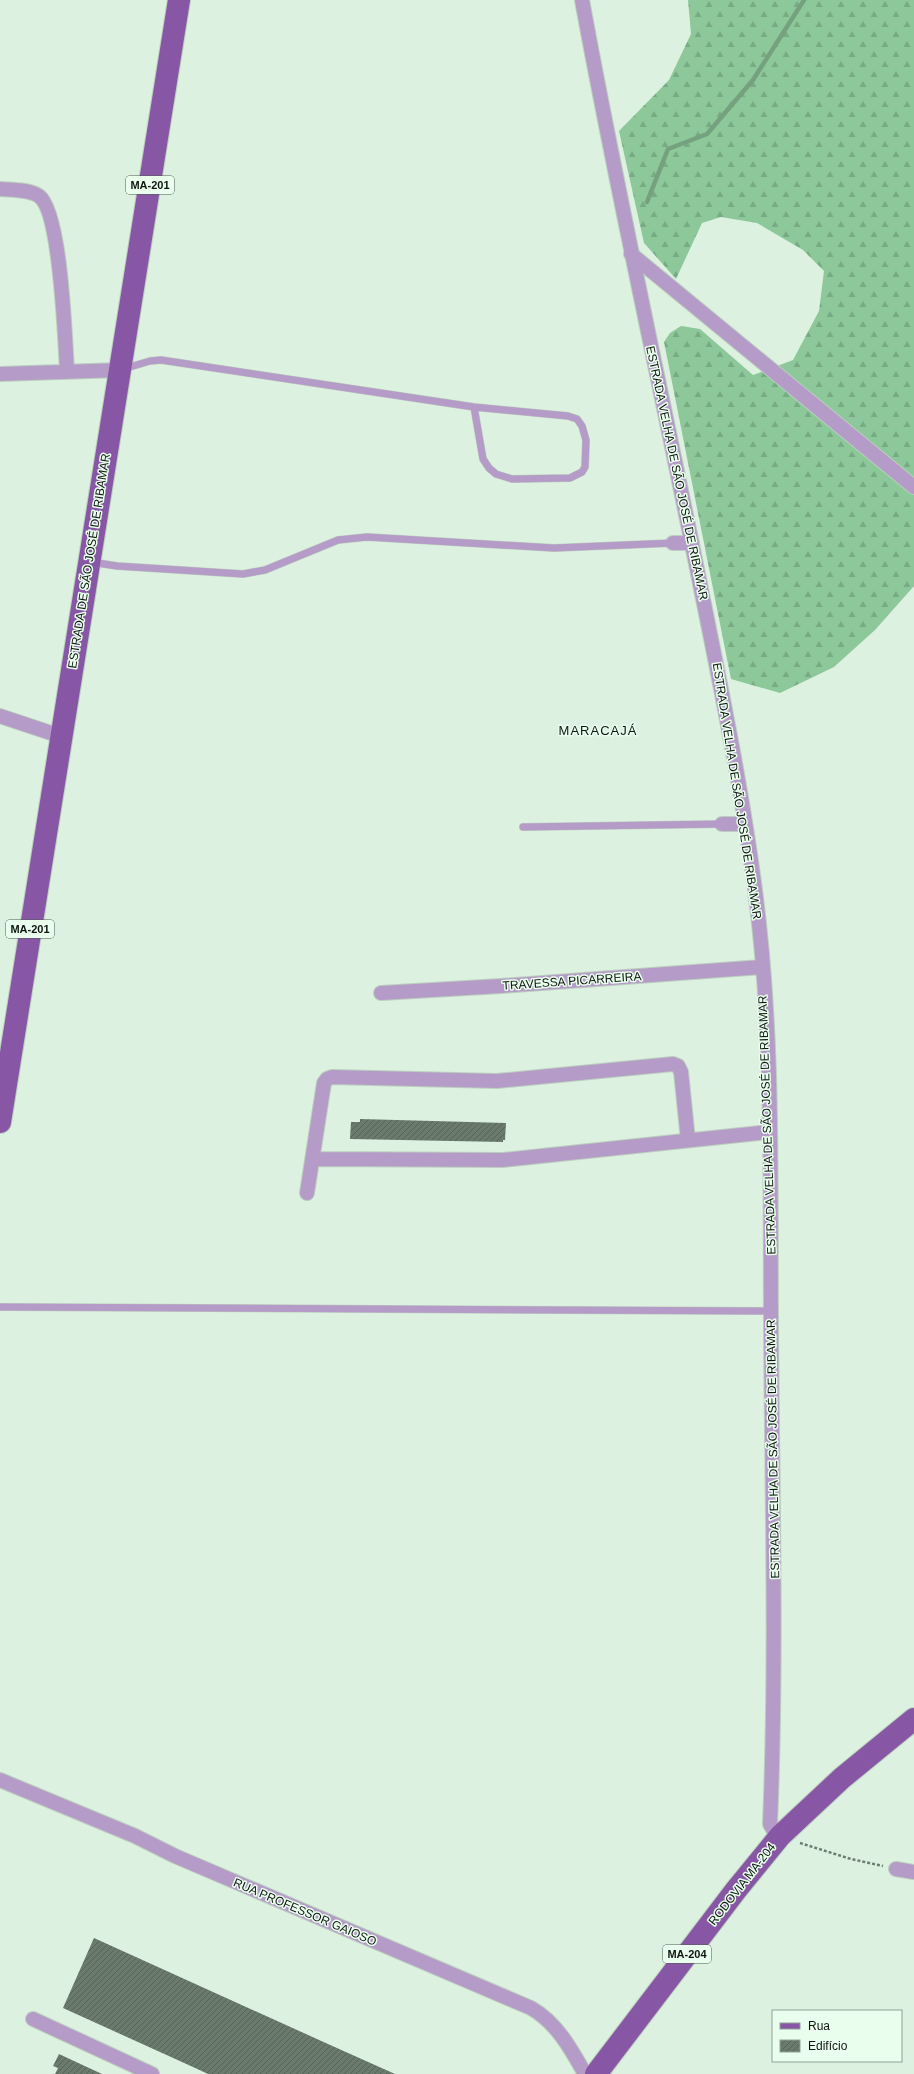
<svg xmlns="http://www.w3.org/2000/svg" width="914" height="2074" viewBox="0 0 914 2074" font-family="Helvetica,sans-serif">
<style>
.forest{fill:url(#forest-firs)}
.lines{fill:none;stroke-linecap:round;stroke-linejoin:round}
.stream{stroke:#75a17f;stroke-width:4.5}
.building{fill:url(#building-hatch)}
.lane-casing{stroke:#bccebf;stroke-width:8}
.street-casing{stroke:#bccebf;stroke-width:16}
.primary-casing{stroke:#bccebf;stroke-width:24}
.path{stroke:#6f7c71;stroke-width:2.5;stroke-dasharray:3 2;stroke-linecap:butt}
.lane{stroke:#b59bc7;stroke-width:7}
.street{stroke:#b59bc7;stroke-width:14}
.primary{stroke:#8757a5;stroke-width:22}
.labels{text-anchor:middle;stroke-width:3;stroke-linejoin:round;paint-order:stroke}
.shield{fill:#eafeee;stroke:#505b53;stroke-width:1}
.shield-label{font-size:11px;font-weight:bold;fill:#0e1510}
.street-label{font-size:12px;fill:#0e1510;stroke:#eafeee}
.neighbourhood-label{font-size:13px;letter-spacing:1px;fill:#0e1510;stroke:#eafeee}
</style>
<defs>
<pattern id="forest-firs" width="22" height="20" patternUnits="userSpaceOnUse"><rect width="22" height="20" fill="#8cc899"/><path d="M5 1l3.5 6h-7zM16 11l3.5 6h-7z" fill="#78ab83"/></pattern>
<pattern id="building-hatch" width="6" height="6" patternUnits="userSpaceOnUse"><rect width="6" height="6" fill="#6a7b6d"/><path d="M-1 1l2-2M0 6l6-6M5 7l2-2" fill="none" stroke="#566458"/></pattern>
</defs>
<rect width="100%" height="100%" fill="#ddf1e0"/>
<path class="forest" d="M688 0H914V586L875 630 834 667 780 693 731 679 664 342 670 333 681 326 700 329 753 375 793 360 819 311 824 271 803 250 757 223 721 217 702 223 676 279 644 243 619 131 669 80 691 34Z"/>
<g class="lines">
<path class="stream" d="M647 202 668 149 707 134 753 80 804 0"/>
</g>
<path class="building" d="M360 1119 506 1123 505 1140H503V1142L350 1139 351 1122H360Z
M94 1938 328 2044 395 2074H208L193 2067 63 2008Z
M59 2054 102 2074H55L58 2068 53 2066Z"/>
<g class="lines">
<g class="lane-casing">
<path id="lane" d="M123 369 150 361 161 360 474 407 568 416 577 419 582 426 586 440 585 467 582 472 570 478 512 479 496 474 489 468 483 459 474 407
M91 562 117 566 243 574 265 570 338 540 367 537 554 548 673 543
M523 827 722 824
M0 1307 771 1311"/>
</g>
<g class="street-casing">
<path id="street" d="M582 0C618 197 662 393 701 589 721 688 742 790 755 890 774 1033 770 1180 771 1324 772 1491 777 1657 770 1824L774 1831 780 1836
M0 189C11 190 29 189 39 196 61 212 65 341 67 371
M631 254 914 487
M0 374 121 370
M673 543H692
M0 716 60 736
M722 824H744
M381 993 501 986 762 967
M313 1159 503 1160 769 1132
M307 1193 324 1083 327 1079 332 1077 497 1081 673 1064 678 1066 681 1072 688 1140
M0 1780 135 1836 175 1856 531 2008C557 2023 571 2049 585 2074
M896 1869 914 1872
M33 2019 152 2074"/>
</g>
<g class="primary-casing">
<path id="primary" d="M0 1122 179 0
M596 2074 736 1890 780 1836 842 1778 914 1719"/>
</g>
<path class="path" d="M800 1843 851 1859 883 1866"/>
<use href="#lane" class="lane"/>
<use href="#street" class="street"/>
<use href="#primary" class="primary"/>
</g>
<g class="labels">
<g class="shield">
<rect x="126" y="176" width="48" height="18" rx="3"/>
<rect x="6" y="920" width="48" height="18" rx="3"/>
<rect x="663" y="1945" width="48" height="18" rx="3"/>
</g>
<g class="shield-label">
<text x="150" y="189">MA-201</text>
<text x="30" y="933">MA-201</text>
<text x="687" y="1958">MA-204</text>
</g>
<g class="street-label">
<text transform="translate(677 473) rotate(78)" y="4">ESTRADA VELHA DE SÃO JOSÉ DE RIBAMAR</text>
<text transform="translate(89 561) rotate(-81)" y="4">ESTRADA DE SÃO JOSÉ DE RIBAMAR</text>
<text transform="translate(737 791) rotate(81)" y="4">ESTRADA VELHA DE SÃO JOSÉ DE RIBAMAR</text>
<text transform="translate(572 981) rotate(-4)" y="4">TRAVESSA PICARREIRA</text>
<text transform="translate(767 1125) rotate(-92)" y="4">ESTRADA VELHA DE SÃO JOSÉ DE RIBAMAR</text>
<text transform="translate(773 1449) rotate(-91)" y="4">ESTRADA VELHA DE SÃO JOSÉ DE RIBAMAR</text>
<text transform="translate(742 1884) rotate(-52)" y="4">RODOVIA MA-204</text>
<text transform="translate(305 1912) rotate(23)" y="4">RUA PROFESSOR GAIOSO</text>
</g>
<g class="neighbourhood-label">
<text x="598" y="735">MARACAJÁ</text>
</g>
</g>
<rect x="772" y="2010" width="130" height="52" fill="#eafeee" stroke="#92a195"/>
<rect x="780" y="2023" width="20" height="6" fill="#8757a5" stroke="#92a195"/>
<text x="808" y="2030" font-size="12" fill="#0e1510">Rua</text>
<rect x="780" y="2040" width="20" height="12" fill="url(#building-hatch)" stroke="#92a195"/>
<text x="808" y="2050" font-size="12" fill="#0e1510">Edifício</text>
</svg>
